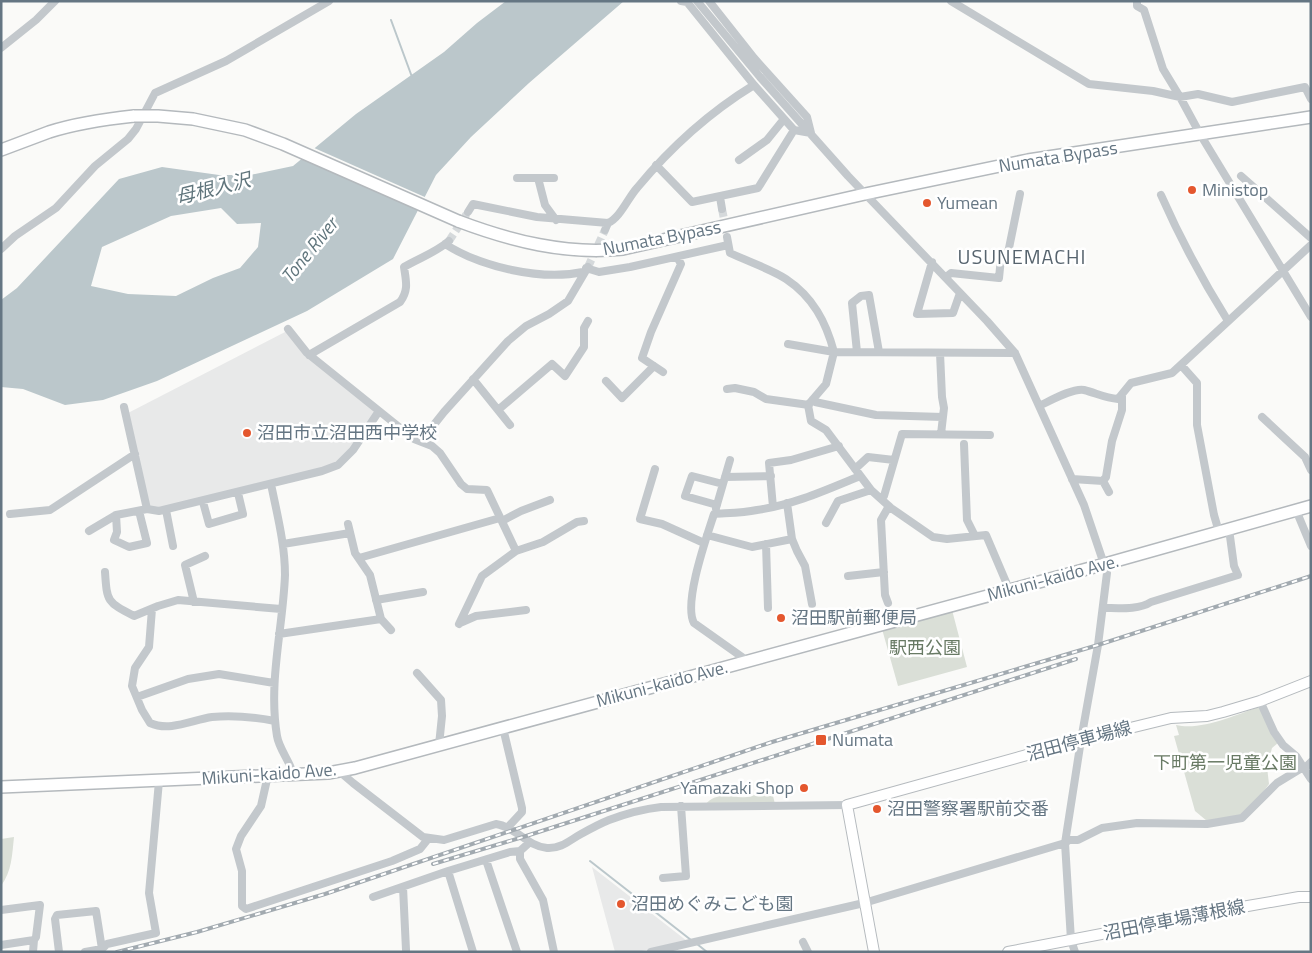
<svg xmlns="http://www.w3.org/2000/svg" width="1312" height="953" viewBox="0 0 1312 953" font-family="'Titillium Web','Noto Sans JP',sans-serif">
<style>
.built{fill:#e8e9e9}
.green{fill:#dadfd7}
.water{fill:#bbc7cb;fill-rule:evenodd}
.pier{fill:#fafaf8}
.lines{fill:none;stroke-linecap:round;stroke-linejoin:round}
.stream{stroke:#bbc7cb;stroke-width:2}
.minor-tunnel{stroke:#d5d9db;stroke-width:8;stroke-dasharray:8 4;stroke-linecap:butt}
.major-casing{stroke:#b5babe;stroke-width:12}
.highway-casing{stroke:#b4b9bd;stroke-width:14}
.minor{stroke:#c3c8cc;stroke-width:8}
.major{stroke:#fff;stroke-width:10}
.highway{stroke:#fff;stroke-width:11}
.rail-casing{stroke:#a2aab0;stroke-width:4}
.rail{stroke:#fff;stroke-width:2;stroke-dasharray:5.5;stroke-linecap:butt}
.highway-bridge-casing{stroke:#b4b9bd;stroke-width:14;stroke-linecap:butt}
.highway-bridge{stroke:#fff;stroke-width:11}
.poi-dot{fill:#e4572e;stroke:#fff;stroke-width:2}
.labels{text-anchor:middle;stroke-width:5;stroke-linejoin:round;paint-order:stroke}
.street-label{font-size:18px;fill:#657683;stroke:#fff}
.poi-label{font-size:18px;fill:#657683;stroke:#fff;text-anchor:start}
.park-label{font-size:18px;fill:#687a64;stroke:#fff}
.water-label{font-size:19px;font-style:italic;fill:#60757c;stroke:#fff}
.quarter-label{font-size:20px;letter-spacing:1px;fill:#57646e;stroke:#fff}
</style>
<rect width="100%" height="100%" fill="#fafaf8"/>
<path class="built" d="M287 331 374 409 375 413 349 452 339 461 321 468 160 509 151 508 148 502 128 413Z
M592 867 687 941 637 952H615Z"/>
<path class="green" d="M952 610 967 667 898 686 882 629Z
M1259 707 1278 743 1272 748 1267 767 1269 784 1255 803 1239 816 1207 821 1195 811 1174 736 1179 735 1176 725C1201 731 1235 715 1259 707Z
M771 788 775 804 705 805C717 790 732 799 747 797 756 795 763 791 771 788Z
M14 837C12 855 12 871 1 886V839Z"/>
<path class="water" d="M506 1H624L529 83 471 137 436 175 393 259 307 311 157 381 103 400 65 405 23 389 1 387V300L17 288 119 179 162 167 219 175H250L293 166 356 114 444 52 477 23ZM221 208 237 224 261 223 258 247 240 268 213 278 176 296 128 294 91 286 102 247 171 216Z"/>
<path class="pier" d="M312 147 427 198 421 210 301 157Z"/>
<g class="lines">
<path class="stream" d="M391 20 412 77
M590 861 691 940
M697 944 707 952"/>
<path class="minor-tunnel" d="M722 209 726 229
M449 241 468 212
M588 267 605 230"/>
<g class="major-casing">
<path id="major" d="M874 952 847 805 1081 740 1171 718 1207 716 1223 712 1260 701 1311 681
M1008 952 1242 907 1299 897H1311"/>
</g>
<g class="highway-casing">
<path id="highway" d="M1 150C17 144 33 138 49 132 77 123 106 119 134 116
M458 221C511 241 566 255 623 249L865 194 1028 160 1311 117
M1 787 328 773 355 768 1105 564 1311 506"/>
</g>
<path class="minor" d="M681 1 687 2 754 85
M697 1 760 77 848 176 987 321 1015 353 1084 505 1107 573 1098 645 1081 740 1065 843 1071 940 1075 952
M951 1 1089 84 1153 91 1180 97 1198 94 1232 102 1305 87 1311 99
M1137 1V6L1144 10 1163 69 1180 97 1200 134 1311 317
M1 48 36 20 55 1
M739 160 767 140 784 119
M656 165 692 202 758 188 794 130
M1241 176 1311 238
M517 178H554
M538 178 545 205 556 220
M1161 195C1180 238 1203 281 1228 321
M720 197 722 209
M468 212 473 204 537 217 608 223
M605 230 608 223C620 218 628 198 637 188 670 148 710 112 754 85L794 130 811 133 807 117 754 58 709 1
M727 237 730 253C747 261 773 270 786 279 813 297 826 322 834 352L1015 353
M445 244C481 267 541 281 583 272
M1 249 15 236 56 208 95 166 128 139 136 129 155 93 226 61 329 1
M932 262 917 314 953 313 960 293
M586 268 599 272 630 267 728 245
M946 277 951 273 999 278 1001 258 1008 253 1020 194
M288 329 307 353 414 439 432 446 440 453 461 484 467 489 487 490 516 551 482 576 459 624
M788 344 834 352 826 384 808 405 811 421 826 430 871 490 891 508 933 537 947 539 986 535 1009 589
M857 352 852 303 861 296 869 295 879 352
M940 353 942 397 944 408 941 434
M309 355 400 302C409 290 406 281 404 267 419 258 435 253 449 241
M1181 365 1197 383V425L1214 515 1219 532
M663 372 642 358 651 332 681 264 677 257
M473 379 510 425
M606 381 622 398 654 366
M727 389 735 388 754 392 766 399 809 405
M813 399 815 402 876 415 943 417
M1039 406C1050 401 1072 388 1084 390 1096 393 1105 398 1118 399L1131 383 1172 373 1311 245
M124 407 147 509
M498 410 552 364 565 376 584 347V328L588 321
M1262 417 1305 457 1311 470
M421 441 444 412 508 341 526 326 549 314 568 301 588 267
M964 444 967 520 975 536
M655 469 640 519 662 524 704 543
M855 469 868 457 894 460
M725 477 771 476
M1072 479 1103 481 1109 492
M1103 481 1106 477 1112 441 1122 410V396
M271 484C277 514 285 544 285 575 283 628 268 682 277 736 279 749 290 761 293 774
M881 499 884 496 902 434 990 435
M203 502 209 524 243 514 238 493
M787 503 792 539 797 551 805 566 812 604
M717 505 685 496 692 476 723 484
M773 507 769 463 791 460 839 446
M716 508 730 460
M166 510 173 546
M1296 510 1311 546
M10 514 50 510 135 454
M116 515 117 532 114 540 129 547 147 543 139 511
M502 521 521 511 550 500
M826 523 838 501 871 490
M348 524 355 553 370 575 381 619 391 630
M89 531 116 515 147 509 159 511 322 471 338 465 353 450 379 411
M707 535 752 547 792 539
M283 544 350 533
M766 544 768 608
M516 551 543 542 577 522 584 521
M359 558 500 518
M105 572C107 602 107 602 134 616L158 606 178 600 281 609
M848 576 884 572
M376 600 423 592
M194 602 185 565 205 556
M888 603 885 595 881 520 889 506
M1103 608C1118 608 1139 610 1151 602L1238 575 1234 566 1229 529
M152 609 149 647 135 668 132 686 142 710 150 723C170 732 192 720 212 717 234 715 254 717 275 721
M460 623 476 616 526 610
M279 634 381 619
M745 661 742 657 694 623C683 603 707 536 714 514 728 513 743 513 757 510 793 505 826 490 860 476
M417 673 441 700 442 716 439 745
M137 697 188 679 219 674 274 683
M1260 701 1274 732 1283 745 1296 756 1311 779
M503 728 522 808V812L508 827
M339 771 353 783 423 837 444 840 496 824C516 827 527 846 547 848 561 849 570 840 581 834 590 829 599 824 609 820 625 814 643 809 661 807L847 805
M268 775 261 806 241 836 236 849 242 871V906L246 909 392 861 420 849 428 839
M520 851V859L543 900 554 952
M486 860 517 952
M448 871 473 952
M663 878 686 876 681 806
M403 887 406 950
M373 897 448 871 510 852 520 851 530 842
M1 910 40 905 36 937 34 940 1 945
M803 942 808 952
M33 952 34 940
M59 952 55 919 57 915 96 911 102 949
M85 952 102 949 107 944 156 933 149 893 159 781
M651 952 864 903 1065 843 1069 840H1078L1102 828 1137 823 1207 824 1242 818 1277 783 1300 769H1304L1311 762"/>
<use href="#major" class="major"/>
<use href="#highway" class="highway"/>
<g class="rail-casing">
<path id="rail" d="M433 864 523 837 1076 659
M117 952 197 932 325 894 772 742 1098 645 1311 576"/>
</g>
<use href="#rail" class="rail"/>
<g class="highway-bridge-casing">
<path id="highway-bridge" d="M134 116H158L193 119 245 130 283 144 458 221"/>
</g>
<use href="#highway-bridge" class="highway-bridge"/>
</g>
<g class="poi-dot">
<circle cx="1192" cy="190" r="5"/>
<circle cx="927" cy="203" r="5"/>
<circle cx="247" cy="433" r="5"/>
<circle cx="781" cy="618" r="5"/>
<rect x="815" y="734" width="12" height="12" rx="2.5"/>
<circle cx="804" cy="788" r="5"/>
<circle cx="877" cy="809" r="5"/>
<circle cx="621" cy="904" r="5"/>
</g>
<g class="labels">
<g class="street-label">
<text transform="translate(1058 157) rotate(-9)" y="6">Numata Bypass</text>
<text transform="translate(662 238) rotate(-11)" y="6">Numata Bypass</text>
<text transform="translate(1053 578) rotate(-15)" y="6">Mikuni-kaido Ave.</text>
<text transform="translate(662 684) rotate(-15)" y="6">Mikuni-kaido Ave.</text>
<text transform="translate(1079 741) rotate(-15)" y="6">沼田停車場線</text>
<text transform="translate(269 774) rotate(-4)" y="6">Mikuni-kaido Ave.</text>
<text transform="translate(1174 920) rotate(-11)" y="6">沼田停車場薄根線</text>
</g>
<g class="poi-label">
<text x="1202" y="196">Ministop</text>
<text x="937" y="209">Yumean</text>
<text x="257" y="439">沼田市立沼田西中学校</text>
<text x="791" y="624">沼田駅前郵便局</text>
<text x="832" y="746">Numata</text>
<text x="794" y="794" text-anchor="end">Yamazaki Shop</text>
<text x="887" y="815">沼田警察署駅前交番</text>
<text x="631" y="910">沼田めぐみこども園</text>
</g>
<g class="park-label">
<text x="925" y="654">駅西公園</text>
<text x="1225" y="769">下町第一児童公園</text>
</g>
<g class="water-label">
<text transform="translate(213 188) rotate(-14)" y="7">母根入沢</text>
<text transform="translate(309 250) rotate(-51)" y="7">Tone River</text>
</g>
<g class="quarter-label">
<text x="1022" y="264">USUNEMACHI</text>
</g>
</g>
<rect width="1312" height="953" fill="none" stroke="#657683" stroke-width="5"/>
</svg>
